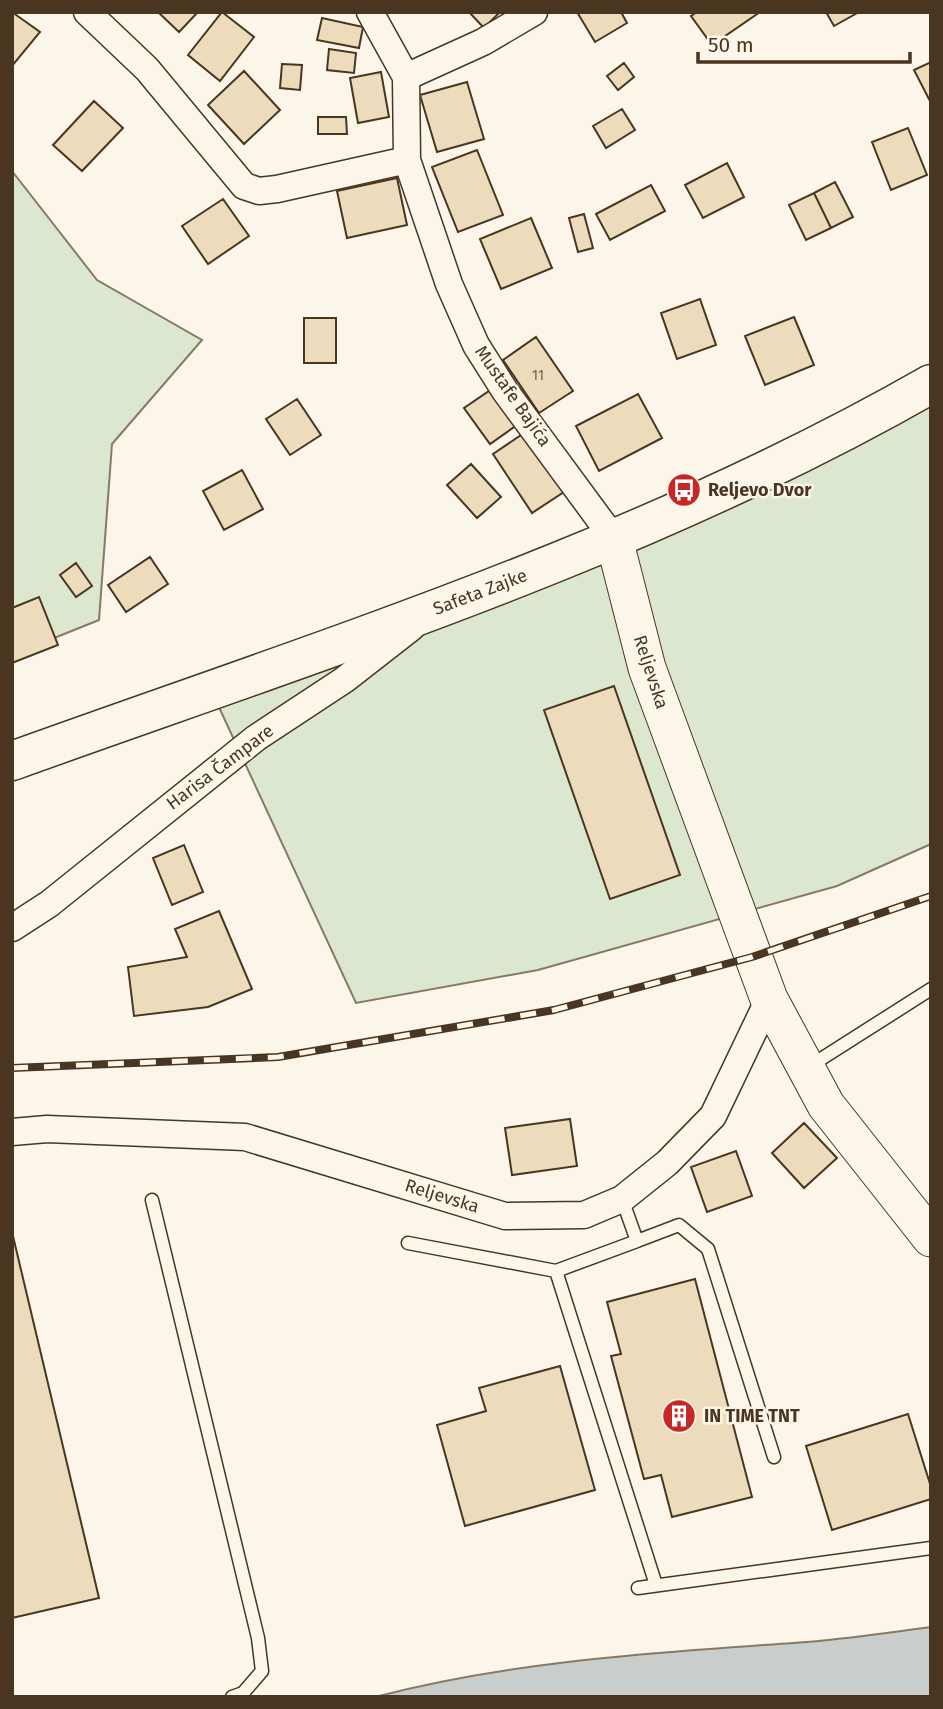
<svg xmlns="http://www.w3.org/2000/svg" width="943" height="1709" viewBox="0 0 943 1709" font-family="'Fira Sans',sans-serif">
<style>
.green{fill:#dce7d0;stroke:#887966;stroke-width:2}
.water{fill:#c9cecd;stroke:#887966;stroke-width:2}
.building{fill:#ecdcbc;stroke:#4a3520;stroke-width:2}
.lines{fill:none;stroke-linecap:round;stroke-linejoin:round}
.lane-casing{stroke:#4a3520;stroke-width:15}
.street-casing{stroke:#4a3520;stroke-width:29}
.secondary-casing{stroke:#4a3520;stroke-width:39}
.primary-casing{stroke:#4a3520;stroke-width:41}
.lane{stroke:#fbf6e9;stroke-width:12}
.street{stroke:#fbf6e9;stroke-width:26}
.secondary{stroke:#fbf6e9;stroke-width:37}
.primary{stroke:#fbf6e9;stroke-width:38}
.rail-casing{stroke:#4a3520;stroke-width:8}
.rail{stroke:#fbf6e9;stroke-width:5;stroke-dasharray:16;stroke-linecap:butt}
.labels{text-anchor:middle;stroke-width:5;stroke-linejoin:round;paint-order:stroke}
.number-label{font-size:14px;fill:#725f47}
.street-label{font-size:18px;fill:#4a3520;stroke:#fbf6e9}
.poi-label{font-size:18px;font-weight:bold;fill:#4a3520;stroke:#fbf6e9;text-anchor:start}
</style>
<rect width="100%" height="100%" fill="#fbf6e9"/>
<path class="green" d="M12 171 97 280 202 340 112 444 99 620 12 655Z
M931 383V844L837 886 538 970 356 1003 211 690Z"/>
<path class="water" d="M931 1627V1697H375C511 1661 653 1653 793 1643 839 1640 885 1633 931 1627Z"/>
<path class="building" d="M12 12 40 32 12 66Z
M158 12H198L179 32Z
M222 12 254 37 220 81 188 55Z
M469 12H500L484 28Z
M577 12H621L627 23 595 42Z
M697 12H760L712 45 691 16Z
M826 12H859L834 26Z
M322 18 363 27 359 48 317 40Z
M329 49 356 53 354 73 327 70Z
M931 62V103L914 70Z
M624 63 634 77 618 90 607 76Z
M282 64 302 65 300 90 280 88Z
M244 71 280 110 244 144 208 105Z
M381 72 389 117 358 123 350 78Z
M467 82 484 139 437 152 420 95Z
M94 101 123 128 82 171 53 145Z
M622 109 635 130 606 148 593 126Z
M318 117H346L347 134H318Z
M908 128 927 175 891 190 872 142Z
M477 150 503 215 458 232 432 167Z
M727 163 744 197 703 218 685 185Z
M397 178 407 225 347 238 337 191Z
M835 182 853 217 831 228 814 193Z
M651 185 665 211 610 240 596 214Z
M814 193 831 228 806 240 789 205Z
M223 199 249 236 208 264 182 226Z
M584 214 593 248 578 252 569 218Z
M531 218 552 268 501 289 480 239Z
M700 299 716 345 677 359 661 313Z
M794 317 814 365 765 385 745 336Z
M304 318H336V363H304Z
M536 337 573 391 539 413 503 360Z
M492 389 517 425 490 444 464 408Z
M638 394 662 438 599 471 576 426Z
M297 399 321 435 290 455 266 419Z
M527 431 567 490 532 513 493 454Z
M471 464 501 497 477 518 447 485Z
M242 470 263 509 224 530 203 491Z
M150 557 168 584 126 612 108 585Z
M76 563 92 586 76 597 60 575Z
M39 597 58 645 12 663V608Z
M614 686 680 875 610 899 544 710Z
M184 845 203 892 172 905 153 858Z
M219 911 252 989 208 1007 134 1016 128 967 187 957 175 929Z
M570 1119 577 1166 512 1175 505 1128Z
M804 1123 837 1158 804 1188 772 1153Z
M736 1151 752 1196 707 1212 691 1167Z
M12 1232 99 1598 12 1618Z
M695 1279 752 1497 672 1517 661 1475 644 1479 611 1356 621 1354 607 1302Z
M560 1366 595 1490 465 1526 437 1425 486 1411 479 1388Z
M908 1414 931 1487V1499L832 1530 806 1446Z"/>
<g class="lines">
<g class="lane-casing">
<path id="lane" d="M810 1066 931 989
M622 1199 637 1241 556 1271 656 1585
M152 1200 258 1638 262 1671 243 1693 232 1697
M637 1241 679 1225 708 1249 774 1457
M408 1243 556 1271
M638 1588 931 1548"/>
</g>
<g class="street-casing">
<path id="street" d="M87 12 147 69 244 186 259 191 277 189 407 160
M370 12 406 77 407 160 449 284 476 345 505 391 614 539
M406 77 483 42 534 12
M12 928 49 904 256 738 344 680 412 627
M12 1132 47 1129 245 1137 505 1216 584 1215 622 1199 667 1163 713 1116 769 999"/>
</g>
<g class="secondary-casing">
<path id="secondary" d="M614 539 647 668 769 999 826 1105 931 1238"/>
</g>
<g class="primary-casing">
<path id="primary" d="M12 761C323 649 643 549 931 384"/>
</g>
<use href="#lane" class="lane"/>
<use href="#street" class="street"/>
<use href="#secondary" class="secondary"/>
<use href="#primary" class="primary"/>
<g class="rail-casing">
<path id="rail" d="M12 1068 278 1057 554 1010 752 957 931 896"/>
</g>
<use href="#rail" class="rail"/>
</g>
<defs>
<g id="bus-disc" transform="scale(1.75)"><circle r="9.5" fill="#c62828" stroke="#fbf6e9"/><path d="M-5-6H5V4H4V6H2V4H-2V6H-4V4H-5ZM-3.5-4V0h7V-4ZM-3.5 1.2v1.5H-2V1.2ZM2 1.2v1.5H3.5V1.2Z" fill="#fff"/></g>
<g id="building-disc" transform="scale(1.75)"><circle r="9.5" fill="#c62828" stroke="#fbf6e9"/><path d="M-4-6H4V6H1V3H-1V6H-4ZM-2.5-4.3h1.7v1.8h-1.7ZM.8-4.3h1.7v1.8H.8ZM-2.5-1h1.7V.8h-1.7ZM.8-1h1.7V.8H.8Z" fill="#fff"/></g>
</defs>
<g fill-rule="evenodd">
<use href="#bus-disc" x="684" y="490"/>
<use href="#building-disc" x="679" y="1416"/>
</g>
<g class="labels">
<g class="number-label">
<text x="538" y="380">11</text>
</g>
<g class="street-label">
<text transform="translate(513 396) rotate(55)" y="6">Mustafe Bajića</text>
<text transform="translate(480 592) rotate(-21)" y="6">Safeta Zajke</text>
<text transform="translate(651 672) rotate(72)" y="6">Reljevska</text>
<text transform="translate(220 767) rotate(-37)" y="6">Harisa Čampare</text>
<text transform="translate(442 1196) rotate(17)" y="6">Reljevska</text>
</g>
<g class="poi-label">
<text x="708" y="496">Reljevo Dvor</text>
<text x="704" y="1422">IN TIME TNT</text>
</g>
</g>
<rect width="943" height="1709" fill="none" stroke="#4a3520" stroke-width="28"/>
<path d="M698 52v10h212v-10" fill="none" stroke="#4a3520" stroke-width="3.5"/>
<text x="708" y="52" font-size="21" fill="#4a3520" stroke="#fbf6e9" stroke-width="5" paint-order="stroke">50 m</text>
</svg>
